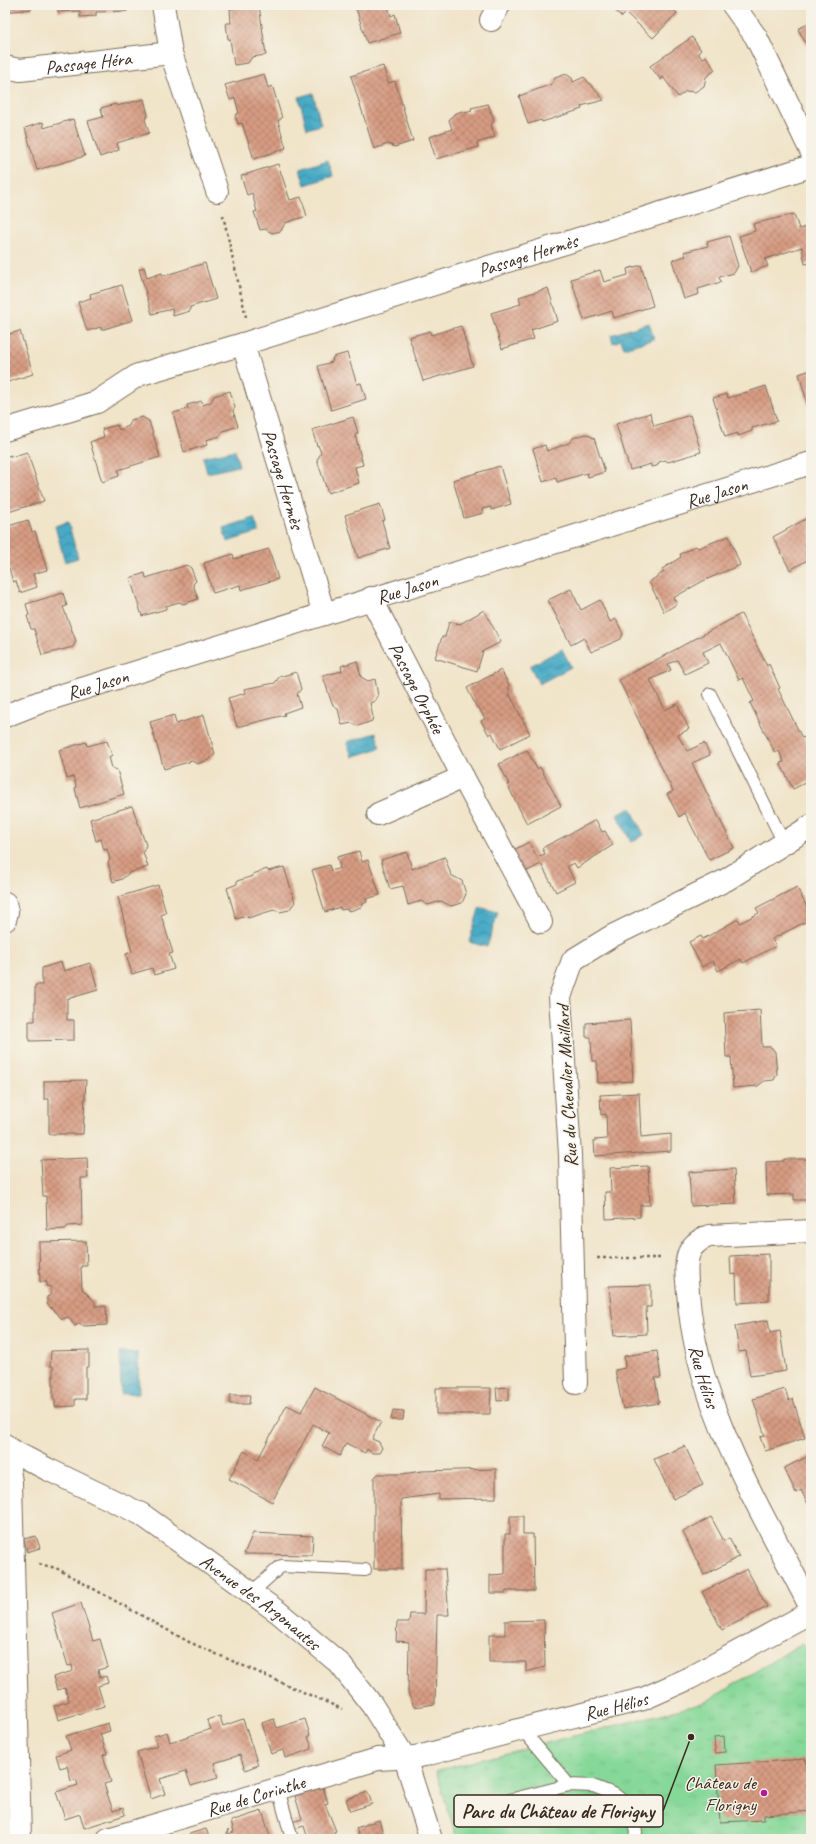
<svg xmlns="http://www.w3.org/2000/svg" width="816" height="1844" viewBox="0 0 816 1844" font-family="Caveat,sans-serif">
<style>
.park{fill:url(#park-tufts);stroke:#60815c}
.water{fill:url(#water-waves);stroke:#416a72}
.building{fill:url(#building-cross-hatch)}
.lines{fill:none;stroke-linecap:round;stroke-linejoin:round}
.service-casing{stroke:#7a6b5a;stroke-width:14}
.minor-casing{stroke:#7a6b5a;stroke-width:24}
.path{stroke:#7a6b5a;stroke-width:2.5;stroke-dasharray:3 3;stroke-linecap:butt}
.service{stroke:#fff;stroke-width:12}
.minor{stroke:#fff;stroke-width:22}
.poi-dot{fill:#b5179e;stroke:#f7f3e8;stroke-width:1.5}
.labels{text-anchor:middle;stroke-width:3;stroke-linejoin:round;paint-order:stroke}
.street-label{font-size:19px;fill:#3b2a1e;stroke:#f7f3e8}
.poi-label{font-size:19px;fill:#3b2a1e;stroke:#f7f3e8;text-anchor:end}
.leader{fill:none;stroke:#3b2a1e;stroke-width:1.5}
.callout-dot{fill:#3b2a1e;stroke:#f7f3e8;stroke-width:1.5}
.callout{fill:#f7f3e8;stroke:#3b2a1e;stroke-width:1.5}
.callout-label{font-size:20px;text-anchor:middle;font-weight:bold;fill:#3b2a1e}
</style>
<defs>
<pattern id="park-tufts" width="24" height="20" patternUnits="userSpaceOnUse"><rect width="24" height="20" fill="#86d899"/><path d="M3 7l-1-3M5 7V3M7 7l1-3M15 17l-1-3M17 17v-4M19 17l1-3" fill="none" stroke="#75ba83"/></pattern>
<pattern id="water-waves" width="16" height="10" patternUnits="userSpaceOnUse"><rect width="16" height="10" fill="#47aac6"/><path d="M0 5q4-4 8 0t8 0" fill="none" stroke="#3c8ba0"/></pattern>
<pattern id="building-cross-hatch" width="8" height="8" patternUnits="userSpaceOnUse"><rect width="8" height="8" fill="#d79c83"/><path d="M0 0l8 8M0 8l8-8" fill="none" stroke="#b07f6b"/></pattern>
</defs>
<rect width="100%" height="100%" fill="#f7f3e8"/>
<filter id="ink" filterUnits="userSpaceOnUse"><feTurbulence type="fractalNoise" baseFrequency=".025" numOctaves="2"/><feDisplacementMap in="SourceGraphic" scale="8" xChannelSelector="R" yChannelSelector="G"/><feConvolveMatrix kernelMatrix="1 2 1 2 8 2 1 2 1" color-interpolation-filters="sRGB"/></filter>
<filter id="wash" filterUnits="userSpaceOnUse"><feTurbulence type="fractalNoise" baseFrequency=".012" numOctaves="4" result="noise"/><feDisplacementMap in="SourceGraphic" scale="16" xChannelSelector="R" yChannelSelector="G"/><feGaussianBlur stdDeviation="0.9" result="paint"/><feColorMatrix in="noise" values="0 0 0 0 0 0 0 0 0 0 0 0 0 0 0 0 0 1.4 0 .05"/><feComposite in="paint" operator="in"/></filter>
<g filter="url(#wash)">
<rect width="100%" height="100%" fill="#f0e4c9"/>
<path class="park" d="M802 1643 811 1653V1839H457L436 1771 704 1703Z"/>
<path class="water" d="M313 93 321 125 307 129 299 97Z
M328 160 333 176 305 185 300 169Z
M649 323 654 339 624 348 621 340 613 343 611 335Z
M235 450 239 466 207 473 203 457Z
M254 518 259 532 227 542 223 528Z
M68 522 78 558 65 562 55 526Z
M562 649 571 667 539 684 530 666Z
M376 733 380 748 352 757 347 742Z
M631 808 644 835 631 842 617 815Z
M482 908 498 912 487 947 469 942 479 909Z
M120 1353H138L139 1393 121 1394Z"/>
<g id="blocks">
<path class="building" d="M5 5H32V9L5 12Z
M58 5H127V11L96 12V16L80 17V11L58 12Z
M259 5 266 55 252 57 248 63 234 65 230 39H228L226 23H231L230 9Z
M355 5H391L388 7 391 16 395 14 400 33 367 43Z
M615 5H668L677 13 653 38 626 13 622 17 612 8Z
M811 22V53L798 29Z
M692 37 701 50 698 53 702 59 706 56 715 70 706 77 704 86 695 92 686 91 678 97 663 77 661 80 650 66Z
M383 66 388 83 395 81 413 141 395 147 388 144 374 149 351 76Z
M264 74 268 88 271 86 273 88 282 118 278 121 286 148 254 159 242 123 238 124 235 115 239 113 235 98 230 100 225 85Z
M566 74 572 78 573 82 584 77 604 100 581 106 582 109 542 122 541 120 528 124 519 96 552 84 555 78Z
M144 99 148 115 145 119 149 133 117 143 119 150 100 157 88 121 103 117 101 108 116 104 117 106Z
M488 104 494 120 491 125 495 137 477 143 478 147 436 159 429 137 452 129 449 120 454 114 462 111 465 113 472 111 471 108Z
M73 119 85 156 37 170 25 128 43 122 44 128Z
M278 164 290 200 301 197 307 216 285 223 281 231 272 233 265 229 260 230 254 212 257 211 252 193 247 195 241 176Z
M794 214 799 229 809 226 811 231V263L805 264 802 247 765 259 768 266 751 272 739 236 755 231 753 224Z
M729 236 738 266 734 273 719 277 721 282 698 289 699 294 684 299 672 260 686 256 684 252 708 246 707 242Z
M205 263 216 299 190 307V311L173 316 172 309 152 314 139 269 144 267 147 278 162 273 163 276Z
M641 265 653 306 614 318 612 311 584 320 571 279 600 270 604 282 628 275 627 269Z
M122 285 133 320 101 330V327L87 331 78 302 91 298 90 294Z
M548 288 558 321 531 330 534 339 502 349 491 313 521 304 519 297Z
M461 326 473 366 423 381 409 337 430 331 431 335Z
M20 331 33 374 5 383V335Z
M347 353 357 384 361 383 366 399 331 410 318 366 332 362 333 357Z
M811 370V408L809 409 799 374Z
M766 386 777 421 752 428V431L738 436V433L725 437 713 398 727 394 728 398Z
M230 391 235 407 233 411 238 426 223 431 220 436 206 440 207 445 184 452 173 413 188 409 187 405 202 401 203 405 211 402 214 396Z
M650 413 654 426 690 415 701 452 668 462 665 460 659 462 657 466 651 467V464L630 470 616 424Z
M142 417 149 421 160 457 118 470 119 476 102 482 90 442 104 437 102 429 117 425 119 430 129 426 131 420Z
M353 417 358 433 355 435 363 465 355 467 359 483 328 493 317 460 321 453 318 445 317 446 312 430Z
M586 434 594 438 605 472 588 477 587 473 557 482 556 478 543 482 533 449 545 445 547 451 569 443 573 438Z
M27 452 44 501 5 513V457L11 455V457Z
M500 466 511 504 491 510V507L482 509 483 513 464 518 453 480Z
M380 504 385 520 382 521 390 548 358 558 345 515Z
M811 516V551L809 552 811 558 790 570 773 537Z
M28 520 32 532 35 531 47 570 33 574 37 587 20 593 16 581 13 582 9 568H6L5 564V527Z
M729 536 740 565 703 581 673 598 677 604 664 612 649 582 664 572 662 569 681 557 680 554 696 546 698 548Z
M269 549 278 579 241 590 240 585 213 593 204 563 233 554 234 559Z
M187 565 191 568 196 581 193 584 198 599 183 604 179 602 166 606V609L142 616 130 578 145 573 146 578Z
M571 589 581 610 600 600 610 622 616 619 623 634 621 639 591 652 584 638 571 645 548 600Z
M63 593 67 606 63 607 76 641 73 647 42 655 34 629H31L27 616 29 615 26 604Z
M484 610 501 642 483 651 477 671 435 658 442 637H445L449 622 460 624Z
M741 614 767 666 769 664 780 688 778 689 802 738 804 737 810 749 808 750 811 756V780L793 789 780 763 784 762 779 751 775 753 750 703 754 701 743 678 739 680 721 643 703 652 708 663 685 674 677 660 668 664 671 670 650 680 665 710 677 704 689 729 678 735 687 751 704 743 710 755 692 763 734 848 709 860 685 813 679 817 667 794 673 791 619 680Z
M357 661 361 677 368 681 375 679 378 696 375 701 370 703 373 717 372 721 358 726 352 723 342 725 338 709 332 704 323 676 342 671 341 666Z
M501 670 509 685V693L530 734 500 749 492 733 489 735 481 721 485 719 479 708H477L467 688Z
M296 672 301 689 297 694 301 707 284 713 285 715 237 727 228 698 246 693 244 689 275 683 279 677Z
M174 715 176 724 204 715 215 754 209 760 197 764 192 761 164 769 150 722Z
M107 741 112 755 109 757 112 768 117 770 124 794 80 808 75 789 76 785 73 777 67 779 59 750 86 742 87 746Z
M527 750 537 769 540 767 561 806 527 824 507 784H509L499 764Z
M132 806 146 845 143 852 148 867 129 873 122 879 113 882 108 863 110 859 107 849 104 850 101 839 96 841 90 819Z
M596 820 602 832 605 831 613 845 577 868 574 863 567 866 575 882 556 892 541 864 521 874 510 852 529 842 537 857 545 854 542 848Z
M359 851 362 862 368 860 380 895 366 899 367 902 363 904 361 907 350 911 345 909 341 910 340 907 325 912 312 870 329 865 331 871 340 868 337 857Z
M407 852 412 869 445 857 451 875 462 881 466 894 462 903 451 906 441 901 428 905 421 901 408 905 403 886 390 889 381 860Z
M284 867 295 902 289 910 280 912 274 910 248 918 247 916 236 919 227 888 237 884V881L253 876V874L267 869 268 871Z
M158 885 166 913 161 915 173 953 169 954 174 969 154 975 152 968 132 974 126 954 132 952 118 897Z
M797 887 811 916V919L772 939 776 946 743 963 741 959 718 971 713 961 702 967 689 942 701 936 703 939 738 919 740 923 759 913 756 908Z
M61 962 64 971 90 963 98 990 67 999V1020H74V1040L29 1041V1021H35V985H42V968Z
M760 1010 762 1047H771L775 1052 777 1074 774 1080 764 1081 758 1086 733 1088 731 1057H726L724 1013Z
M630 1020 633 1081 598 1083 597 1061H592L591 1037H586V1023Z
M86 1080 83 1134H49V1099H44V1081Z
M639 1093 641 1137 671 1134V1151L595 1156 594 1140 607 1139 606 1114 601 1115 600 1095Z
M87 1158 88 1178H81L82 1225 68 1226 65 1229 47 1230 46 1196H43L41 1160Z
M784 1159H811V1200H794V1194L767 1195 766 1162 784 1161Z
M648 1166 650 1205H640V1217L606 1219 605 1192H611L610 1168Z
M734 1169 736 1204 691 1206 689 1172Z
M86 1241 87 1266H81L82 1289 95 1302V1306H106L107 1325 82 1326 80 1323 75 1326 68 1317 62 1319 47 1304V1297L51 1295V1287L46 1286 47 1282H40L39 1242Z
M769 1254V1301L737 1303 736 1274 731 1275 730 1256Z
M651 1285V1307H646L647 1334 614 1336 609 1286Z
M768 1320 770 1333 780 1331 786 1371 750 1376 746 1351 739 1352 735 1326Z
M89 1350V1367H86V1399H75V1406L55 1407V1399L53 1398V1366H50L51 1351Z
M657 1351 661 1378H655L659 1403 623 1409 615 1370 625 1368 624 1356Z
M315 1387 381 1422 372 1439 379 1442 382 1448 379 1453H372L367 1449 365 1453 346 1443 340 1456 322 1446 329 1433 313 1424 272 1502 229 1479 244 1451 258 1459 287 1405 301 1412Z
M509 1387V1400L497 1401 496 1388Z
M436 1388H491L490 1414H436Z
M785 1389 789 1401 793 1399 805 1438 765 1451 760 1437 765 1436 753 1399Z
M230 1395H250L249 1404H230Z
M393 1410 404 1411 403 1420H391Z
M685 1446 703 1485 673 1499 654 1459Z
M811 1455V1510L801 1490 796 1493 784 1468Z
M496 1469V1498L439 1499V1494L401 1499 402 1569H374V1478L378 1474H402L422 1471Z
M510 1516H523V1534H533L534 1591H506V1593H490V1575L505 1574V1534H510Z
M711 1517 724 1541 729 1538 739 1557 704 1575 683 1532Z
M253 1533 313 1536 312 1555 244 1554Z
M36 1536 40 1548 27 1552 24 1539Z
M425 1569H445L449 1615H437L435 1704 414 1707 408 1693 409 1642 396 1641 397 1622H409L410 1614H424Z
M747 1569 767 1607 722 1630 702 1592Z
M81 1603 93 1641 100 1639 108 1667 98 1670 100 1678 106 1676 108 1683 98 1686 104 1706 58 1720 54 1706 69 1701 65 1688 57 1690 53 1677 73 1671 72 1665 68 1666 52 1613Z
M544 1620 545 1667 526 1672V1662H489V1635H505V1621Z
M220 1716 223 1726 243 1719 258 1765 245 1770 240 1755 214 1763 218 1778 191 1786 186 1771 160 1779 165 1794 151 1799 137 1752 157 1746 154 1736 167 1732 170 1742 211 1729 207 1720Z
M274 1719 277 1728 305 1719 310 1735 308 1736 312 1749 285 1758 283 1750 271 1754 262 1723Z
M108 1723 110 1731 100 1734 107 1754 103 1755 111 1782 104 1784 113 1811 123 1808 125 1815 84 1828 80 1814 65 1819 56 1792 78 1785 76 1779 71 1781 67 1766 60 1768 56 1755 71 1750 66 1736Z
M724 1736 725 1752 715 1753 714 1737Z
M806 1759 811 1811 764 1815V1820L720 1822 716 1765Z
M323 1787 328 1803 325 1804 336 1831 334 1832 337 1839H308L304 1826 294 1829 292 1822 302 1819 295 1796Z
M368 1792 372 1804 350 1811 346 1799Z
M262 1811 271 1839H226L228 1829 229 1834 234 1832 231 1821Z
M379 1820 383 1833 360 1839 356 1828Z
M206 1829 210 1839H191L189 1834Z"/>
</g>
</g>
<g filter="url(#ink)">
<use href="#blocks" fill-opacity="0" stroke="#7a6b5a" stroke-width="1"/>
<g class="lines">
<g class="service-casing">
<path id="service" d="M710 694 784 843
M251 1593 281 1566 365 1570
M522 1729 569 1785
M278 1789 292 1839
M466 1811 569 1785 593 1786 614 1794 630 1807 636 1832 635 1839"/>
</g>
<g class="minor-casing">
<g id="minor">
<path d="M163 5 171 53 217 191"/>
<path d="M733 5 756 37 811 151"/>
<path d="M491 20 499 5"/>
<path id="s1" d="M5 67 20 70 171 53"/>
<path id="s2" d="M243 344 324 614"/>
<path id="s3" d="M5 430 97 402 138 375 243 344 811 166"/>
<path id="s4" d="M371 598 463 777 541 922"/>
<path id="s5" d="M5 716 43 701 811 463"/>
<path d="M378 814 463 777"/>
<path d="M5 903 7 912 5 920"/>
<path id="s6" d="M811 1231 709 1236C681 1246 686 1268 688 1292 696 1407 760 1507 811 1608"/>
<path d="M576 1383 570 1155 560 997 573 960 612 936 726 880 811 826"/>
<path d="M5 1445 11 1482 20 1839"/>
<path id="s7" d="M5 1447 47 1469 141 1514 278 1612 339 1663 372 1705 405 1758 431 1839"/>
<path id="s8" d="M108 1839 378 1759 414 1757 425 1755 522 1729 643 1699 690 1678 811 1612"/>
</g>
</g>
<path class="path" d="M223 215 246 317
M597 1258H662
M39 1564 56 1568 189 1642 342 1709"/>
<use href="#service" class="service"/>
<use href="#minor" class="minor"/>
</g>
</g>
<circle class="poi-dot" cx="764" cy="1793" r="4"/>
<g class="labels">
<g class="street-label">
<text dy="7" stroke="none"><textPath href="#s1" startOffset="84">Passage Héra</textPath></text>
<text dy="7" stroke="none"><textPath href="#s3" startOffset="553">Passage Hermès</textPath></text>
<text dy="7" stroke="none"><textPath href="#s2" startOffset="141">Passage Hermès</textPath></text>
<text dy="7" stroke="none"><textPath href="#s5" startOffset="746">Rue Jason</textPath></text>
<text dy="7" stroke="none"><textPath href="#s5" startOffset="422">Rue Jason</textPath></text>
<text dy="7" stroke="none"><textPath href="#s5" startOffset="98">Rue Jason</textPath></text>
<text dy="7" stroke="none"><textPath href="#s4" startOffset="101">Passage Orphée</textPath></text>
<text transform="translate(566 1086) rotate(-93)" y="7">Rue du Chevalier Maillard</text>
<text dy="7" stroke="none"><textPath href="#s6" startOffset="255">Rue Hélios</textPath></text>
<text dy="7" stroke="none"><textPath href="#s7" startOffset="300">Avenue des Argonautes</textPath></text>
<text dy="7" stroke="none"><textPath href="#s8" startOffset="526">Rue Hélios</textPath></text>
<text dy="7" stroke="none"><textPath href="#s8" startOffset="154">Rue de Corinthe</textPath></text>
</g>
<g class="poi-label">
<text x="756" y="1789">Château de<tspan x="756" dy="22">Florigny</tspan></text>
</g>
</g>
<path class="leader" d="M691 1737L663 1811"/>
<circle class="callout-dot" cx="691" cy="1737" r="4"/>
<rect class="callout" x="454" y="1795" width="209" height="32" rx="4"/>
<g class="callout-label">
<text x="558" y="1818">Parc du Château de Florigny</text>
</g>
<rect width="816" height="1844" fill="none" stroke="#f7f3e8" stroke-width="20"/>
</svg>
